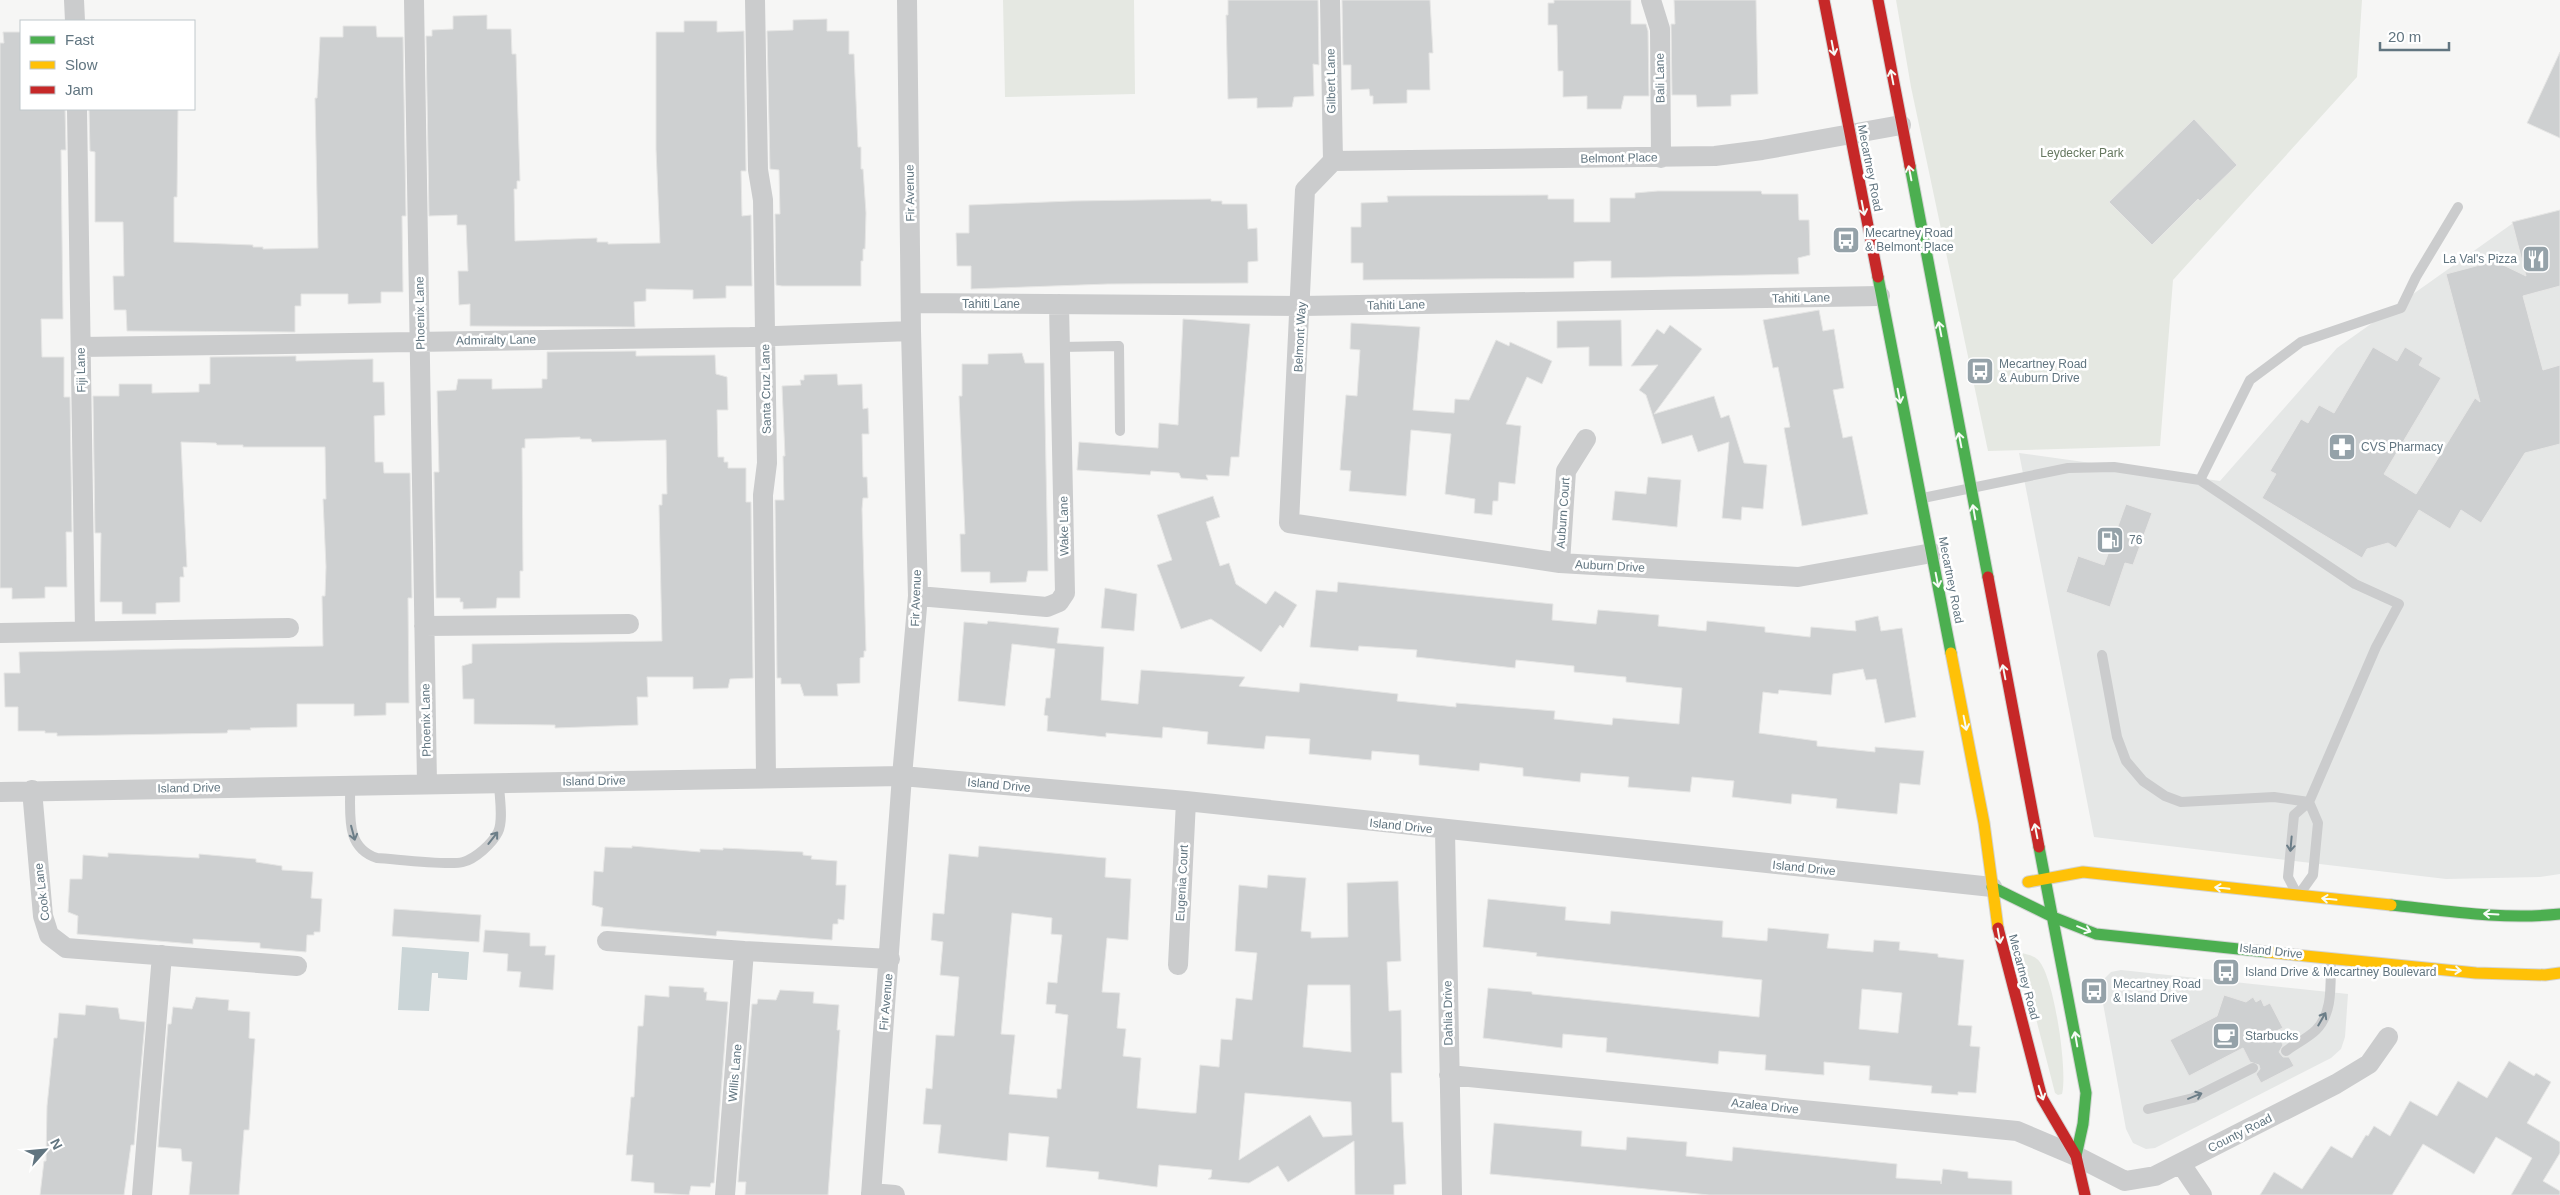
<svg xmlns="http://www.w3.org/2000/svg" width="2560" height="1195" viewBox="0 0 2560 1195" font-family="Helvetica,sans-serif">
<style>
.built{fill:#e5e7e6}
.green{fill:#e5e8e2}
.water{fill:#cbd5d7}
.building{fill:#ced0d1;stroke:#e6e6e5;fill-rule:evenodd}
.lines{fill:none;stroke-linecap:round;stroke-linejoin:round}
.fast-casing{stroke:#d3d4d4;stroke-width:13}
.slow-casing{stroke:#d3d4d4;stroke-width:13}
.jam-casing{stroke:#d3d4d4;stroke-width:13}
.lane{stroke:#cbcccd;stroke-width:10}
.street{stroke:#cbcccd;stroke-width:20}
.fast{stroke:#4caf50;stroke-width:11}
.slow{stroke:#ffc107;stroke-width:11}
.jam{stroke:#c62828;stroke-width:11}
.oneway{stroke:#f6fbf6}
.oneway2{stroke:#6c7e88}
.labels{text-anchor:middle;stroke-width:5;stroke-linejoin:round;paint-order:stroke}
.street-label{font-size:12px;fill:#617580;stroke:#fff}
.park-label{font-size:12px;fill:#667860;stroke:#fff}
.poi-label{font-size:12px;fill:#617580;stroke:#fff;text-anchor:start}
</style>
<rect width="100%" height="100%" fill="#f6f6f5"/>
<path class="built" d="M2560 210V874L2540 877 2446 879 2094 837 2019 453 2220 481 2337 348 2516 221Z
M2121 970 2348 994 2345 1037 2341 1049 2331 1058 2155 1148 2146 1149 2133 1143 2126 1129 2100 987 2103 980 2111 972Z"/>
<path class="green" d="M1003 0H1134L1135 94 1005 97Z
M1896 0H2362L2357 77 2173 280 2160 446 1988 451 1911 87Z
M2019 952C2024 954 2033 955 2037 959 2054 972 2068 1073 2062 1094L2058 1095 2055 1093Z"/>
<path class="water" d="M402 947 469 952 467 980 438 978V973H432L429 1011 398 1010Z"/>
<path class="building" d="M1228 0H1318L1319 65 1313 64 1314 96 1294 97 1292 107 1257 108V98L1228 99 1226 15H1228Z
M1342 0H1430L1433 53H1429L1430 90H1407V103L1373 104V96H1370L1369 89 1351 90V65H1343Z
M1554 0H1631V24H1646L1648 31 1649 96H1624L1621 109H1587V96L1563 97V71H1558L1557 25H1548V3H1554Z
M1674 0H1756L1758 94 1731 95V106L1697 107 1696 95H1672L1671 24H1675Z
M487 15V29H511L512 54H516L520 181H517V189H514L515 241 597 238V242H608V244L660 243 656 149V32H684V21H717V32L744 31 746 171H741L742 216 751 215 752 286H726V298L693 299V290L646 289V301L634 302 635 327 470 326V304L459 305 458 271H468L466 225H457V215L429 216 426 36H432V30L453 29V16Z
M827 19V31H849V54H854L858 147H861V169H863L866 213 865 249H863V261H861V286H782L776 285 775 214H780L779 170 770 169 767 31 793 30V20Z
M343 26H376L377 37H403L406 216H402L403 292H381V303L348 304V294H301V306H295V332L127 331 126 310H114L113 276H124L123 222H95V152L90 151 89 109H178L177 197H174V242L253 245V247H263V249L318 248 315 98H317L320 37H343Z
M3 32H21V109H65L66 150H61L63 319H41L42 357H64V397H70L72 532H66L67 587H45V598L12 599V588H0V43H4Z
M2560 52V138L2527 123Z
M2194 119 2237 165 2200 201 2198 199 2152 245 2109 202Z
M1658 191H1761L1762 194H1798L1799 220H1809L1810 255 1798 258 1799 274 1660 277 1611 278V261H1591L1574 262V278L1363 280V263H1351V227H1361V203L1388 202 1387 196 1548 195V199H1574V222H1610V198H1635V193Z
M1211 199V201H1222V204H1247L1248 229 1257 228 1258 261 1248 262V283L1108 284 971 289V266H957L956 233H969V205L1072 201Z
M2560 210V286L2523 296 2543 370 2560 365V444L2525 453 2481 523 2461 510 2450 529 2419 510 2396 548 2388 543 2367 549 2362 558 2262 498 2276 474 2270 471 2301 419 2308 423 2319 405 2334 413 2373 347 2397 361 2405 347 2423 358 2419 365 2441 378 2384 474 2416 494 2475 398 2480 402 2446 274 2495 261 2526 276 2512 222Z
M1819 310 1823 331 1834 329 1844 388 1833 390 1843 438 1852 436 1868 514 1802 526 1784 428 1790 427 1778 367 1773 368 1763 320Z
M1183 319 1250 324 1239 457H1231L1229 476 1206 475 1208 480 1181 478 1179 473 1151 471 1150 475 1077 470 1079 442 1158 448 1159 423 1178 425Z
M1621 320 1622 366H1589V347L1557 348V321Z
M1351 323 1420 327 1413 410 1454 413 1455 399 1469 400 1496 340 1509 346 1510 342 1552 361 1542 384 1527 377 1506 424 1521 426 1515 484 1499 482 1498 501H1493L1492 515 1474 513 1475 499 1445 494 1451 434 1411 430 1406 496 1349 491 1351 471 1340 470 1346 395 1357 396 1360 350 1350 349Z
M1670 325 1702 349 1654 414 1714 396 1721 418 1729 415 1744 463 1767 465 1763 509 1742 507 1741 520 1722 518 1729 442 1698 452 1692 435 1662 444 1646 395 1639 390 1658 365 1631 366 1657 329 1664 334Z
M636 351V356L715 355 716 374 727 377 728 410H717L718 457H724V462H728V468H746V502H751L753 678 730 679 728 688 693 689V677H647L648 697H637L638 725 555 728V725L474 724V699H463L462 666 472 663V644L662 641 659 505H662V494H667L666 440 592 442 591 439H580V437L525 439V448H522L523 571H520V598H497L496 608 463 609V602H460V598H436L434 472H439L437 391 456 390 458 379H492V389L542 388V379H547V352Z
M1022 353 1025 363H1044L1048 571H1028L1026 582 990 583V572H961L960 534H965L959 396H962V364H988V354Z
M296 356V361L373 359V382H384L385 415 374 416 375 462H383L384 473H410L412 598H408L409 703H386V715L354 716V704H297V727L250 728 251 730H228L227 733 57 736V733H45V731H18V707H5L4 673H20L19 652 323 646 322 596H325L326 567 323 499H326L325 447H243V445H217L216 443 181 442 187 567H183L184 577H180V602L156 603V614H122V602H100L101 533H95L93 396H119V384H152V393L199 392V384H210V357Z
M837 374 838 385 862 384 863 409 868 408 869 434H862L863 477H867L868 498H863L862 509 866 651H864V657L860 658V683L837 684 838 696H804L800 684H781V678H777L775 500H784L783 456H785L782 386 801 385 800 380H804V375Z
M1648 477 1681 480 1677 527 1612 520 1615 491 1646 494Z
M1213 496 1220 517 1206 522 1220 566 1229 563 1236 584 1266 604 1275 591 1297 605 1283 628 1280 625 1261 652 1211 619 1181 629 1157 565 1172 560 1157 515Z
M2126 504 2152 513 2133 565 2125 563 2110 607 2066 592 2078 556 2104 565Z
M1338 582 1553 604 1552 620 1596 624 1598 610 1659 615 1658 626 1706 631 1707 621 1765 627V632L1810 637 1811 627 1856 631 1855 621 1878 616 1881 631 1902 628 1916 717 1885 723 1876 679 1866 680 1863 669 1833 674 1831 695 1779 690 1778 694 1763 692 1759 733 1817 741V746L1875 752V747L1924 751 1920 785 1900 783 1897 814 1836 808 1837 799 1792 794 1791 804 1732 797 1734 781 1692 777 1690 792 1628 787 1629 777 1581 773 1580 782 1523 776V768L1480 763 1479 771 1419 765V755L1372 751 1371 760 1309 754 1310 739 1266 736 1264 749 1207 744 1208 732 1163 727 1162 738 1106 733V737L1047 731 1048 716 1044 715 1046 698H1050L1055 649 1012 644 1005 706 958 701 964 622 987 624 988 621 1059 628 1057 643 1104 647 1101 700 1138 704 1141 670 1245 677 1239 686 1299 692 1300 683 1398 694 1397 701 1456 707V703L1555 711 1554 719 1612 725 1613 718 1679 724 1682 688 1626 682V677L1574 672V666L1516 660 1515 668 1416 657 1417 650 1359 646 1358 651 1310 647 1316 590 1337 592Z
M1105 588 1137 594 1134 631 1101 628Z
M632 846 700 852V849L723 850V848L803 852V855L812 856 811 859 837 861 836 885H846L844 920 838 919V924H833L832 940 717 931 716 936 601 926 603 908 592 905 594 871 603 872 605 847 632 848Z
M979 846 1106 858 1105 877 1131 879 1128 940 1107 938 1102 992 1120 993 1117 1028 1126 1029 1123 1056 1141 1058 1137 1108 1190 1113H1196L1200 1065 1219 1067 1221 1039 1232 1040 1236 998 1252 1000 1257 953 1235 951 1239 885 1267 888 1268 875 1306 878 1301 931 1311 932V938L1348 937 1347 883 1398 881 1401 961 1387 962 1389 1011 1401 1010 1402 1073H1391L1392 1122H1403L1406 1184 1394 1185V1195H1355L1354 1141 1288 1182 1278 1166 1249 1183 1208 1179 1211 1177 1212 1170 1159 1165 1157 1187 1098 1179 1099 1172 1046 1167 1049 1137 1009 1133 1007 1161 938 1153 941 1125 923 1124 926 1088 932 1089 936 1035 954 1036 959 977 940 975 943 942 931 940 933 913 944 914 949 854 978 857ZM1012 913 1052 918 1051 934 1062 935 1057 983 1048 982 1046 1004 1056 1005 1055 1013 1068 1015 1061 1089H1057V1098L1009 1094 1015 1035 1001 1034ZM1308 985H1350L1351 1052 1303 1047ZM1245 1093 1351 1102 1352 1135 1323 1137 1310 1115 1239 1160Z
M108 853 199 858V854L256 859V862L282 866V870L313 872 311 898 322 899 320 932H314V935H307L306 952 260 948V943L193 939V944L77 934 78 916 68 912 70 879H82L83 855 108 857Z
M1488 899 1566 907 1565 920 1610 924 1611 911 1723 921 1722 937 1767 941 1768 928 1829 934 1827 948 1873 952 1874 940 1900 942 1899 950 1938 954V957L1964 960 1958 1025 1972 1026 1970 1046 1980 1047 1976 1093 1958 1092V1095L1931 1093 1932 1086 1869 1080 1870 1066 1824 1062V1075L1765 1070 1766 1055 1719 1051 1718 1064 1606 1052 1607 1038 1563 1034 1562 1048 1483 1038 1488 988 1532 992V994L1759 1017 1762 980 1536 956 1537 953 1483 947ZM1862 989 1902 993 1898 1033 1859 1029Z
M394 909 481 915 479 942 392 936Z
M485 930 530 933V946H546L545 955H555L553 990 519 987 521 972 507 971 508 954 483 952Z
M669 986 704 988V992H707L706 1000 728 1002 714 1183H711L710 1187 691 1186 689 1195 654 1193V1183L631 1181 633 1155H626L631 1097H634L638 1026H643L645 995 669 997Z
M780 990 814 992 813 1003 839 1005 837 1030H840L828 1195H745L746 1182H738L752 1004H757L758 999 776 1000Z
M2224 995 2246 1002 2253 997 2256 1002 2261 999 2264 1006 2270 1003 2283 1028 2276 1031 2283 1045 2279 1052 2283 1057H2289L2294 1066 2261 1083 2256 1074 2260 1069 2259 1065 2250 1062 2243 1048 2189 1076 2170 1040 2217 1016Z
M196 997 229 1000 228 1010 250 1012 249 1038 255 1039 249 1130H244L239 1195H189L192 1162 182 1161 181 1149 158 1147 168 1024H171L173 1007 192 1009Z
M86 1005 118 1008 120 1019 145 1022 134 1145H131L124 1195H40L44 1161H46L47 1106 54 1038H57L59 1013 85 1015Z
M2509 1061 2534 1076 2536 1073 2551 1082 2527 1123 2560 1142V1153L2543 1181 2560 1191V1195H2511L2532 1158 2496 1137 2474 1174 2423 1144 2392 1195H2260L2274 1172 2302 1189 2331 1146 2352 1158 2366 1135 2368 1136 2374 1126 2390 1136 2410 1101 2437 1116 2458 1081 2487 1098Z
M1494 1123 1582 1131 1581 1146 1626 1150 1627 1137 1687 1142 1686 1156 1732 1161 1733 1147 1897 1164 1896 1178 1941 1181V1184L1943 1169 1968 1172V1178L2012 1181V1195H1709L1490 1174Z"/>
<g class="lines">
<g class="fast-casing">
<path id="fast" d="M1910 166 1988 577
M1878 277 1951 653
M2039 847 2086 1093 2083 1124 2076 1156
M1992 887 2053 917 2096 934 2267 952
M2391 905C2447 911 2504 920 2560 914"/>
</g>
<g class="slow-casing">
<path id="slow" d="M1951 653 1984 823 1998 928
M2028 882 2083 872 2391 905
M2267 952 2476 973 2545 975 2560 973"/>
</g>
<g class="jam-casing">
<path id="jam" d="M1824 0 1878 277
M1878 0 1910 166
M1988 577 2039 847
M1998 928 2042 1098 2076 1156 2085 1195"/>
</g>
<path class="lane" d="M1060 347 1119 346 1120 431
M2200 480 2250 380 2301 342 2401 308 2416 277 2458 207
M1923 498 2068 468 2114 467 2200 480 2355 584 2399 604 2376 647 2309 802 2294 815 2288 877 2298 896 2313 875 2318 823 2309 802
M2102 655 2117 737 2126 761 2143 781 2165 796 2181 802 2274 797 2309 802
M350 785C351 814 344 847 377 858 395 859 449 866 463 862 475 859 492 844 498 832 504 820 499 796 499 782
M2286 1051C2295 1044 2308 1038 2316 1030 2334 1012 2330 982 2331 958
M2148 1109 2193 1098 2253 1068"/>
<path class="street" d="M74 0 75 21
M414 0 427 784
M755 0 758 170 763 200 767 463 763 495 766 778
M1330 0 1333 161
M1651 0 1660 29 1661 158
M77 109 85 631
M1333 161 1305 190 1289 523 1560 563 1798 577 1932 553
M1333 161 1715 156 1762 150 1901 125
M911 303 1302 306 1880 296
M81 347 750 337 911 331
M1560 563 1566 471 1586 439
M918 596 1047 607 1059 602 1065 593 1059 304
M424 626 629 624
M0 633 289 628
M32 790 43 916 49 935 66 948 297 966
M0 792 902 776 1186 801 1992 887
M1445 831 1452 1195
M607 941 744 951
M1178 965 1186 801
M1449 1075 2017 1131 2076 1156 2125 1181 2155 1176 2336 1084 2369 1064 2388 1037
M2181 1164 2202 1195
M871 1193 895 1195
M142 1195 162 955
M725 1195 744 951 890 959
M871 1195 902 776 918 596 911 331 907 0"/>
<use href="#fast" class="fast"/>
<use href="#slow" class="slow"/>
<use href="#jam" class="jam"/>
</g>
<defs><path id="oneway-shaft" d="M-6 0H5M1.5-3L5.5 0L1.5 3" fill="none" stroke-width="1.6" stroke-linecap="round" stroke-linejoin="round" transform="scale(1.25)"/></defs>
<g class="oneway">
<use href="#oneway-shaft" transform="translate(1833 48) rotate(79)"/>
<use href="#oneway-shaft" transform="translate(1892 77) rotate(-101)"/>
<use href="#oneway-shaft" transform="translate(1910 173) rotate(-101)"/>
<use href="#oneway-shaft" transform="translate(1863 208) rotate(79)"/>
<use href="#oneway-shaft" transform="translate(1940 329) rotate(-101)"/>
<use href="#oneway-shaft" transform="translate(1899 396) rotate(79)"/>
<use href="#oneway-shaft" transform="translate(1960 440) rotate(-101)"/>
<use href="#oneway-shaft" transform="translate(1974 512) rotate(-100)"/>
<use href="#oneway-shaft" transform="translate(1937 580) rotate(79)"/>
<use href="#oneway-shaft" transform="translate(2004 672) rotate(-101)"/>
<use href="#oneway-shaft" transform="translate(1965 723) rotate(79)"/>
<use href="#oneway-shaft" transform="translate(2036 831) rotate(-101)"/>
<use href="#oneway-shaft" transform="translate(2222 888) rotate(-174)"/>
<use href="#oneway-shaft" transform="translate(2329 899) rotate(-174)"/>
<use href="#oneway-shaft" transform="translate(2491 914) rotate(-177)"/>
<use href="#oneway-shaft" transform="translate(2084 929) rotate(22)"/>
<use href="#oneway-shaft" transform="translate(1999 936) rotate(80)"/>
<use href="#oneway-shaft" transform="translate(2454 970) rotate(6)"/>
<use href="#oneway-shaft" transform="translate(2076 1039) rotate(-100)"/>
<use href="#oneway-shaft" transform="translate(2041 1093) rotate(72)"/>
</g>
<g class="oneway2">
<use href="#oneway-shaft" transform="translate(353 833) rotate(75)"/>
<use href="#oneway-shaft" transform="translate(493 838) rotate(-52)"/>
<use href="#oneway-shaft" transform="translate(2291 844) rotate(95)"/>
<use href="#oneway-shaft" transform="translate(2322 1019) rotate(-60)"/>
<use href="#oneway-shaft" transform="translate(2195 1096) rotate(-22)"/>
</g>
<defs>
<g id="bus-square" transform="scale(1.4375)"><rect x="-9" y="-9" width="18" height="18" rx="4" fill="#95a2a9" stroke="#fff"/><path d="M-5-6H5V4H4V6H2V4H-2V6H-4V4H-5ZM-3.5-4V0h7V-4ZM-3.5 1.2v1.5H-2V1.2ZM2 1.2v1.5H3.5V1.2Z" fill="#fff"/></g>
<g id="restaurant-square" transform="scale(1.4375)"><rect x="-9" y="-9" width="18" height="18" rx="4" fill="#95a2a9" stroke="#fff"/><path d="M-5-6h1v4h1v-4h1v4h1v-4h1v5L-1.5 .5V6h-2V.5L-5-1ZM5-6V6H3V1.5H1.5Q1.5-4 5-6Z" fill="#fff"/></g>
<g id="pharmacy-square" transform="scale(1.4375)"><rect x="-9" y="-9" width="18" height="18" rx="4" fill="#95a2a9" stroke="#fff"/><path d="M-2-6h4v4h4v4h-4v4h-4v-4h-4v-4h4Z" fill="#fff"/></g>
<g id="fuel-square" transform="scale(1.4375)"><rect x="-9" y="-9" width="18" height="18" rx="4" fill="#95a2a9" stroke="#fff"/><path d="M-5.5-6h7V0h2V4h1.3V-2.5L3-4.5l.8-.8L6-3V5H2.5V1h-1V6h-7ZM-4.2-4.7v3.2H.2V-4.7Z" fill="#fff"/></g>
<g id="cafe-square" transform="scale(1.4375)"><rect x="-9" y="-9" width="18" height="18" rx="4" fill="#95a2a9" stroke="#fff"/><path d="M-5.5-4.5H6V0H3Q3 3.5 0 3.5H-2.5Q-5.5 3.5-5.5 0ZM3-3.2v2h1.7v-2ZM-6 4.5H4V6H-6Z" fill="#fff"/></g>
</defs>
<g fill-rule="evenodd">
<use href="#bus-square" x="1846" y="240"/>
<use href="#restaurant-square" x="2536" y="259"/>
<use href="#bus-square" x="1980" y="371"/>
<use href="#pharmacy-square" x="2342" y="447"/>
<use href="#fuel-square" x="2110" y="540"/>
<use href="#bus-square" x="2226" y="972"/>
<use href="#bus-square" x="2094" y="991"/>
<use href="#cafe-square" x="2226" y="1036"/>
</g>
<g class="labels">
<g class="street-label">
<text transform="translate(1660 78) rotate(-91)" y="4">Bali Lane</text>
<text transform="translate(1331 81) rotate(-91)" y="4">Gilbert Lane</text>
<text transform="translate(1619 158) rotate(-1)" y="4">Belmont Place</text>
<text transform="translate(1870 168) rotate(79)" y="4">Mecartney Road</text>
<text transform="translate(910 193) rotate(-91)" y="4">Fir Avenue</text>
<text transform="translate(1801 298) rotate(-1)" y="4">Tahiti Lane</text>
<text x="991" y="308">Tahiti Lane</text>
<text transform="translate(1396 305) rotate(-1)" y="4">Tahiti Lane</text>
<text transform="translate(420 313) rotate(-91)" y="4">Phoenix Lane</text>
<text transform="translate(1300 337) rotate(-87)" y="4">Belmont Way</text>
<text transform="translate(496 340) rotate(-1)" y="4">Admiralty Lane</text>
<text transform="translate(81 370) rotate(-91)" y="4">Fiji Lane</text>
<text transform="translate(766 389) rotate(-91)" y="4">Santa Cruz Lane</text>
<text transform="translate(1563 513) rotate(-86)" y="4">Auburn Court</text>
<text transform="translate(1064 526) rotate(-91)" y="4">Wake Lane</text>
<text transform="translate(1610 566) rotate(3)" y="4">Auburn Drive</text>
<text transform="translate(1951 580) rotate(79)" y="4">Mecartney Road</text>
<text transform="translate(916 598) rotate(-88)" y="4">Fir Avenue</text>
<text transform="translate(426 720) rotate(-91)" y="4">Phoenix Lane</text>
<text transform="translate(594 781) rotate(-1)" y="4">Island Drive</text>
<text transform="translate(999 785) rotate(5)" y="4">Island Drive</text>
<text transform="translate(189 788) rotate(-1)" y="4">Island Drive</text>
<text transform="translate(1401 826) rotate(6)" y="4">Island Drive</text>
<text transform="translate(1804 868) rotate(6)" y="4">Island Drive</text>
<text transform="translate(1182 883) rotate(-87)" y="4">Eugenia Court</text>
<text transform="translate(42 892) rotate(-97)" y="4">Cook Lane</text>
<text transform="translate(2271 951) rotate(6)" y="4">Island Drive</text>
<text transform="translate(2024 977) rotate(75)" y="4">Mecartney Road</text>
<text transform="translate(886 1002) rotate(-85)" y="4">Fir Avenue</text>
<text transform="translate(1448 1013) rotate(-91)" y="4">Dahlia Drive</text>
<text transform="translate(735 1073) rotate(-85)" y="4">Willis Lane</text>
<text transform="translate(1765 1106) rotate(6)" y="4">Azalea Drive</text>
<text transform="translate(2240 1133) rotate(-27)" y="4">County Road</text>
</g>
<g class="park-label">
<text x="2082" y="157">Leydecker Park</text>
</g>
<g class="poi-label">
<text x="1865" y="237">Mecartney Road<tspan x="1865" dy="14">&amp; Belmont Place</tspan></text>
<text x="2517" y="263" text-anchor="end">La Val's Pizza</text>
<text x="1999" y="368">Mecartney Road<tspan x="1999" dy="14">&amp; Auburn Drive</tspan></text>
<text x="2361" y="451">CVS Pharmacy</text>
<text x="2129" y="544">76</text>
<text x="2245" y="976">Island Drive &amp; Mecartney Boulevard</text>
<text x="2113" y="988">Mecartney Road<tspan x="2113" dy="14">&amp; Island Drive</tspan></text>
<text x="2245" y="1040">Starbucks</text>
</g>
</g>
<rect x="20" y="20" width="175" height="90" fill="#ffffff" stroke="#c0c8cc"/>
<rect x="30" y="36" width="25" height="8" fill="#4caf50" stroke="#c0c8cc"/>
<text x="65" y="45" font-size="15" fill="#617580">Fast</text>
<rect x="30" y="61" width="25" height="8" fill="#ffc107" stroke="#c0c8cc"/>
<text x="65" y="70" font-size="15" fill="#617580">Slow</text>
<rect x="30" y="86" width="25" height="8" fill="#c62828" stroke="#c0c8cc"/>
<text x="65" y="95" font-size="15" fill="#617580">Jam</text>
<g transform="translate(45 1150) rotate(63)" stroke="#ffffff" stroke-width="4" paint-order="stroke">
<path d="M0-4L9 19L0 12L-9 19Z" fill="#617580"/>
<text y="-8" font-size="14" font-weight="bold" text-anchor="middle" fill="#617580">N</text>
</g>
<path d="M2380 42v8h69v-8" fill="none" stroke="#617580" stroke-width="2.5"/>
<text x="2388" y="42" font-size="15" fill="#617580" stroke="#ffffff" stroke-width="4" paint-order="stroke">20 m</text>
</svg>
